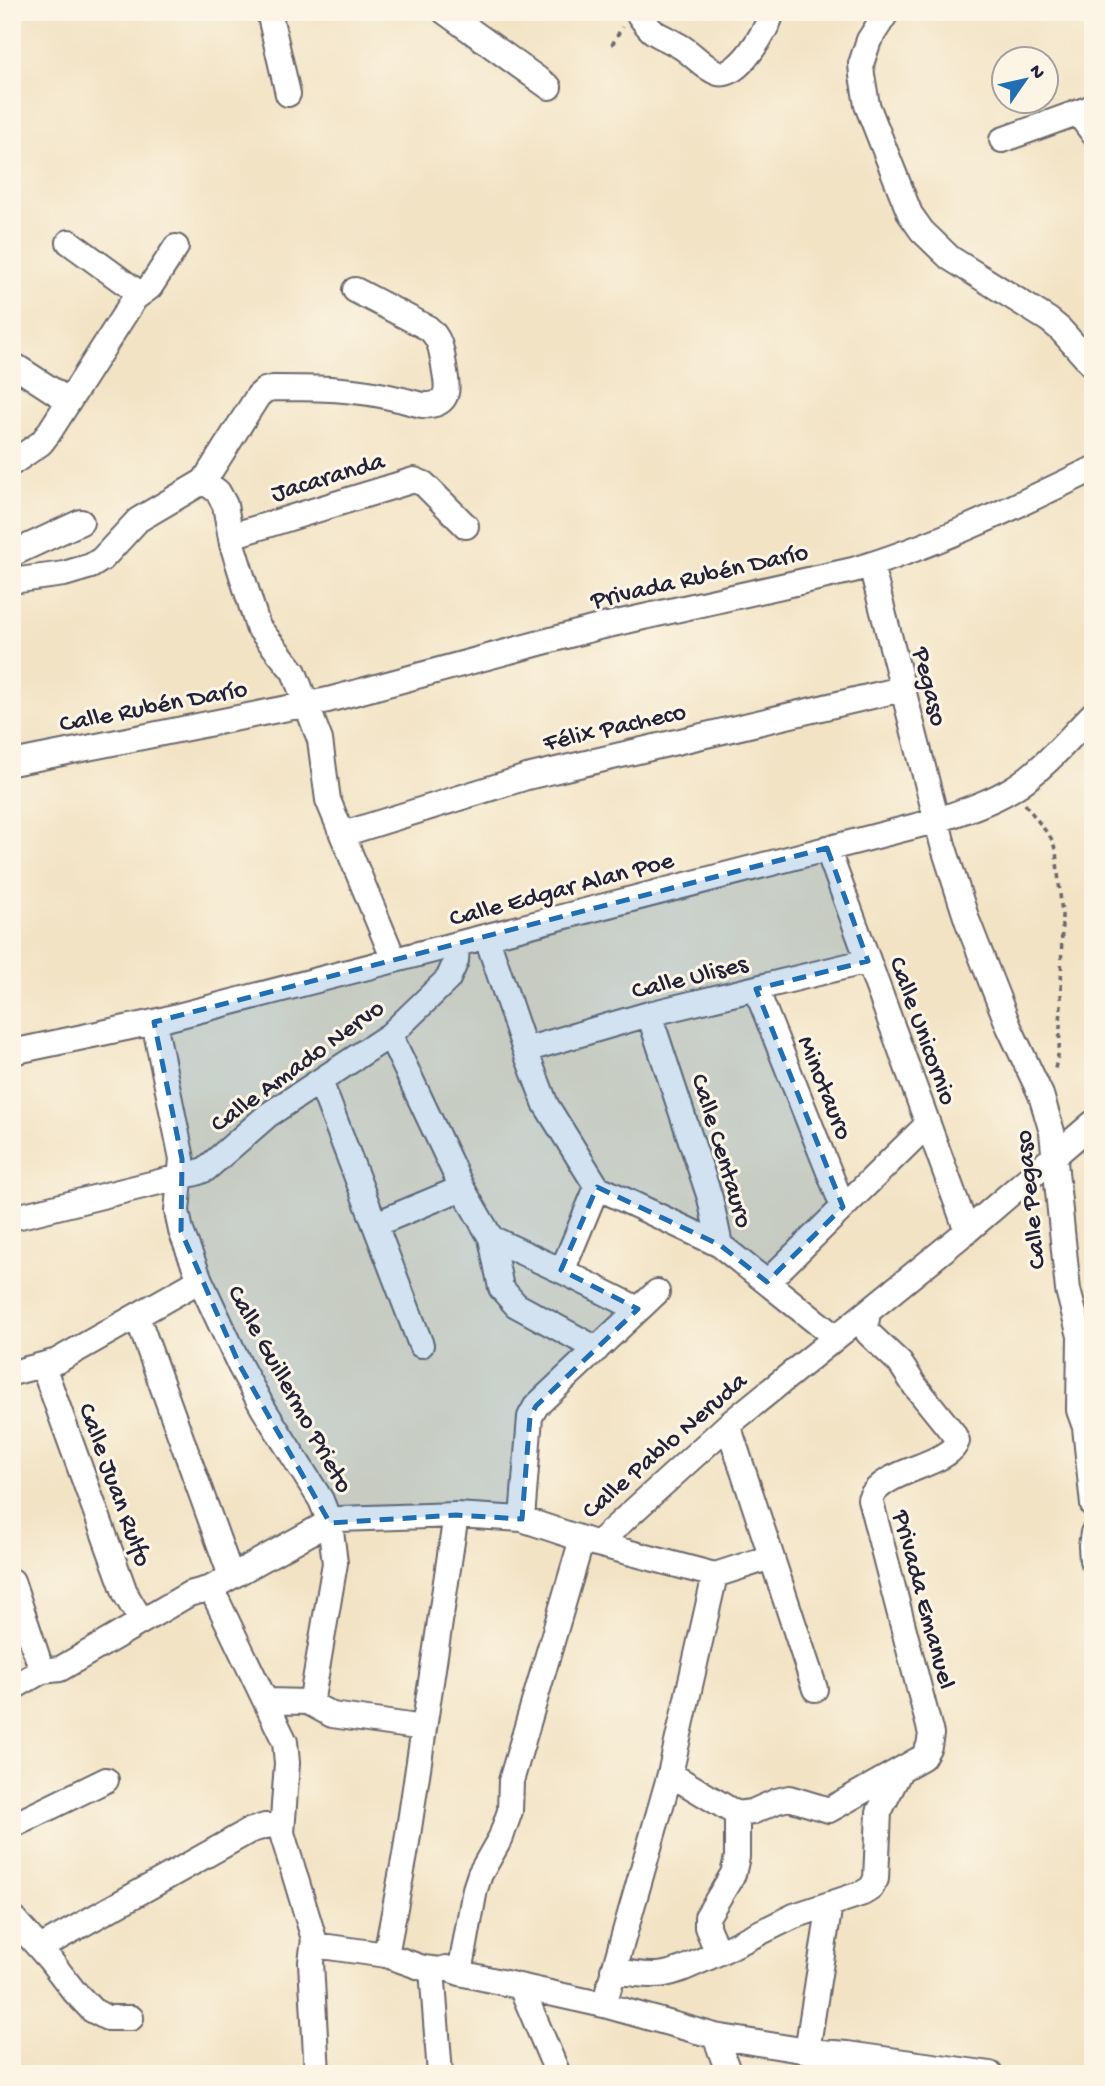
<svg xmlns="http://www.w3.org/2000/svg" width="1105" height="2086" viewBox="0 0 1105 2086" font-family="'Gochi Hand',sans-serif">
<style>
.lines{fill:none;stroke-linecap:round;stroke-linejoin:round}
.minor-casing{stroke:#6b666b;stroke-width:28}
.path{stroke:#6b666b;stroke-width:3.5;stroke-dasharray:5 5;stroke-linecap:butt}
.minor{stroke:#fff;stroke-width:24}
.marked{fill:#1f6fb2;fill-opacity:0.2;stroke:#1f6fb2;stroke-width:5;stroke-dasharray:14 9;stroke-linejoin:round}
.labels{text-anchor:middle;stroke-width:6;stroke-linejoin:round;paint-order:stroke}
.street-label{font-size:26px;fill:#22223b;stroke:#fcf5e5}
</style>
<rect width="100%" height="100%" fill="#fcf5e5"/>
<filter id="ink" filterUnits="userSpaceOnUse"><feTurbulence type="fractalNoise" baseFrequency=".0143" numOctaves="2"/><feDisplacementMap in="SourceGraphic" scale="14" xChannelSelector="R" yChannelSelector="G"/><feConvolveMatrix kernelMatrix="1 2 1 2 8 2 1 2 1" color-interpolation-filters="sRGB"/></filter>
<filter id="wash" filterUnits="userSpaceOnUse"><feTurbulence type="fractalNoise" baseFrequency=".00686" numOctaves="4" result="noise"/><feDisplacementMap in="SourceGraphic" scale="28" xChannelSelector="R" yChannelSelector="G"/><feGaussianBlur stdDeviation="1.57" result="paint"/><feColorMatrix in="noise" values="0 0 0 0 0 0 0 0 0 0 0 0 0 0 0 0 0 1.4 0 .05"/><feComposite in="paint" operator="in"/></filter>
<g filter="url(#wash)">
<rect width="100%" height="100%" fill="#f2e3c5"/>
</g>
<g filter="url(#ink)">
<g class="lines">
<g class="minor-casing">
<path id="minor" d="M269 12 288 94
M445 12 549 87
M637 12C655 38 654 31 678 45 692 52 703 68 718 73 738 79 768 29 772 12
M887 12 869 40 861 64 862 75 867 105 910 214 922 231 950 258 1049 320 1060 329 1093 366
M1078 113 1093 133
M1002 140 1093 107
M69 242 140 294
M12 364 69 401
M12 463 41 443 48 434 135 298 150 287 176 247
M204 481 218 492 225 505 232 544 258 627 294 672 320 740 328 800 394 960
M231 536 414 480 424 484 466 526
M12 554 81 522
M871 565 943 845 967 920 1009 1027 1041 1095 1052 1132 1068 1290 1080 1336 1079 1410 1085 1427 1093 1505
M12 581 64 574 91 566 102 559 138 520 204 481 258 396 265 390 273 388C316 388 356 388 398 399 409 401 423 408 435 404 450 399 447 384 445 372 442 355 442 339 428 328L355 290
M12 763 328 700 599 627 853 570C937 545 1014 507 1093 469
M343 834 527 777 902 689
M827 848 967 1231
M487 938 525 1050 546 1105 597 1187 720 1245 835 1337
M756 989 843 1207
M649 1014 710 1198 720 1245
M154 1022 182 1159 177 1211 181 1231 200 1280 240 1366 263 1408 321 1500 330 1523 335 1563 311 1704
M390 1035 462 1188 491 1238 562 1271 597 1187
M525 1050 649 1014 868 961
M12 1052 154 1022 935 821C961 812 989 803 1012 789 1041 772 1069 738 1093 714
M320 1081 421 1345
M12 1218 196 1173 206 1169 268 1115 390 1035 448 979 456 961 457 945
M376 1224 462 1188
M491 1238 501 1288 516 1305 597 1349
M562 1271 638 1309
M767 1282 928 1124
M137 1316 231 1576
M43 1366 126 1595 141 1620
M12 1373 57 1361 200 1280
M728 1425 815 1689
M522 1519 530 1417 536 1406 657 1292
M597 1544 728 1425 967 1231 1093 1123
M1092 1560 1091 1546 1093 1533
M12 1581 42 1671
M211 1588 285 1742 287 1763 282 1833 314 1939 311 1962 317 2074
M12 1688 42 1671 60 1669 189 1594 211 1588 324 1525 339 1519 456 1515 522 1519 597 1544 715 1575 771 1557
M267 1701 308 1702 332 1715 424 1728
M670 1774 737 1814 752 1812 777 1801 789 1798 829 1810 923 1757 929 1746 931 1734 870 1499C882 1469 950 1466 957 1441L953 1433 915 1386 900 1363 868 1333 866 1324 868 1312
M12 1826 106 1780
M12 1917 50 1960 73 1990 92 2010 107 2018H131
M314 1945 386 1955 423 1968 440 1970 446 1968 460 1973 604 2005 715 2036 807 2051 847 2054 990 2074
M40 1948 249 1831 265 1826 282 1824
M718 1953 794 1916 863 1893 871 1888 876 1879 879 1812 900 1771
M386 1955 405 1855 456 1515
M432 1969 440 2074
M613 1970C665 1981 671 1974 718 1953L707 1927V1917L733 1874 737 1857V1814
M460 1973 475 1889 480 1874 501 1837 510 1811 511 1781 582 1539
M521 1987 558 2074
M604 2005 670 1774 715 1575
M715 2036 729 2074
M807 2051 830 1904"/>
</g>
<path class="path" d="M612 45 622 27
M1025 804 1051 838 1056 851 1062 915 1061 1003 1059 1051 1054 1073
M1092 1580 1093 1703"/>
<use href="#minor" class="minor"/>
</g>
</g>
<path class="marked" d="M827 848 868 961 756 989 843 1207 767 1282 720 1245 597 1187 561 1270 638 1309 536 1406 530 1417 522 1519 456 1515 330 1523 240 1366 181 1231 182 1159 154 1022Z"/>
<g class="labels">
<g class="street-label">
<text transform="translate(327 475) rotate(-17)" y="9">Jacaranda</text>
<text transform="translate(699 574) rotate(-13)" y="9">Privada Rubén Darío</text>
<text transform="translate(932 686) rotate(76)" y="9">Pegaso</text>
<text transform="translate(153 704) rotate(-11)" y="9">Calle Rubén Darío</text>
<text transform="translate(614 725) rotate(-13)" y="9">Félix Pacheco</text>
<text transform="translate(561 887) rotate(-15)" y="9">Calle Edgar Alan Poe</text>
<text transform="translate(689 975) rotate(-14)" y="9">Calle Ulises</text>
<text transform="translate(925 1030) rotate(70)" y="9">Calle Unicornio</text>
<text transform="translate(296 1064) rotate(-36)" y="9">Calle Amado Nervo</text>
<text transform="translate(827 1087) rotate(68)" y="9">Minotauro</text>
<text transform="translate(724 1150) rotate(73)" y="9">Calle Centauro</text>
<text transform="translate(1028 1200) rotate(-96)" y="9">Calle Pegaso</text>
<text transform="translate(292 1388) rotate(61)" y="9">Calle Guillermo Prieto</text>
<text transform="translate(663 1444) rotate(-41)" y="9">Calle Pablo Neruda</text>
<text transform="translate(117 1484) rotate(70)" y="9">Calle Juan Rulfo</text>
<text transform="translate(926 1599) rotate(75)" y="9">Privada Emanuel</text>
</g>
</g>
<rect width="1105" height="2086" fill="none" stroke="#fcf5e5" stroke-width="42"/>
<g transform="translate(1025 80) rotate(56)"><circle r="33" fill="#fcf5e5" stroke="#a5a1a1" stroke-width="2"/>
<path d="M0-5L12 26L0 18L-12 26Z" fill="#1f6fb2"/>
<text y="-10" font-size="19" font-weight="bold" text-anchor="middle" fill="#22223b">N</text>
</g>
</svg>
